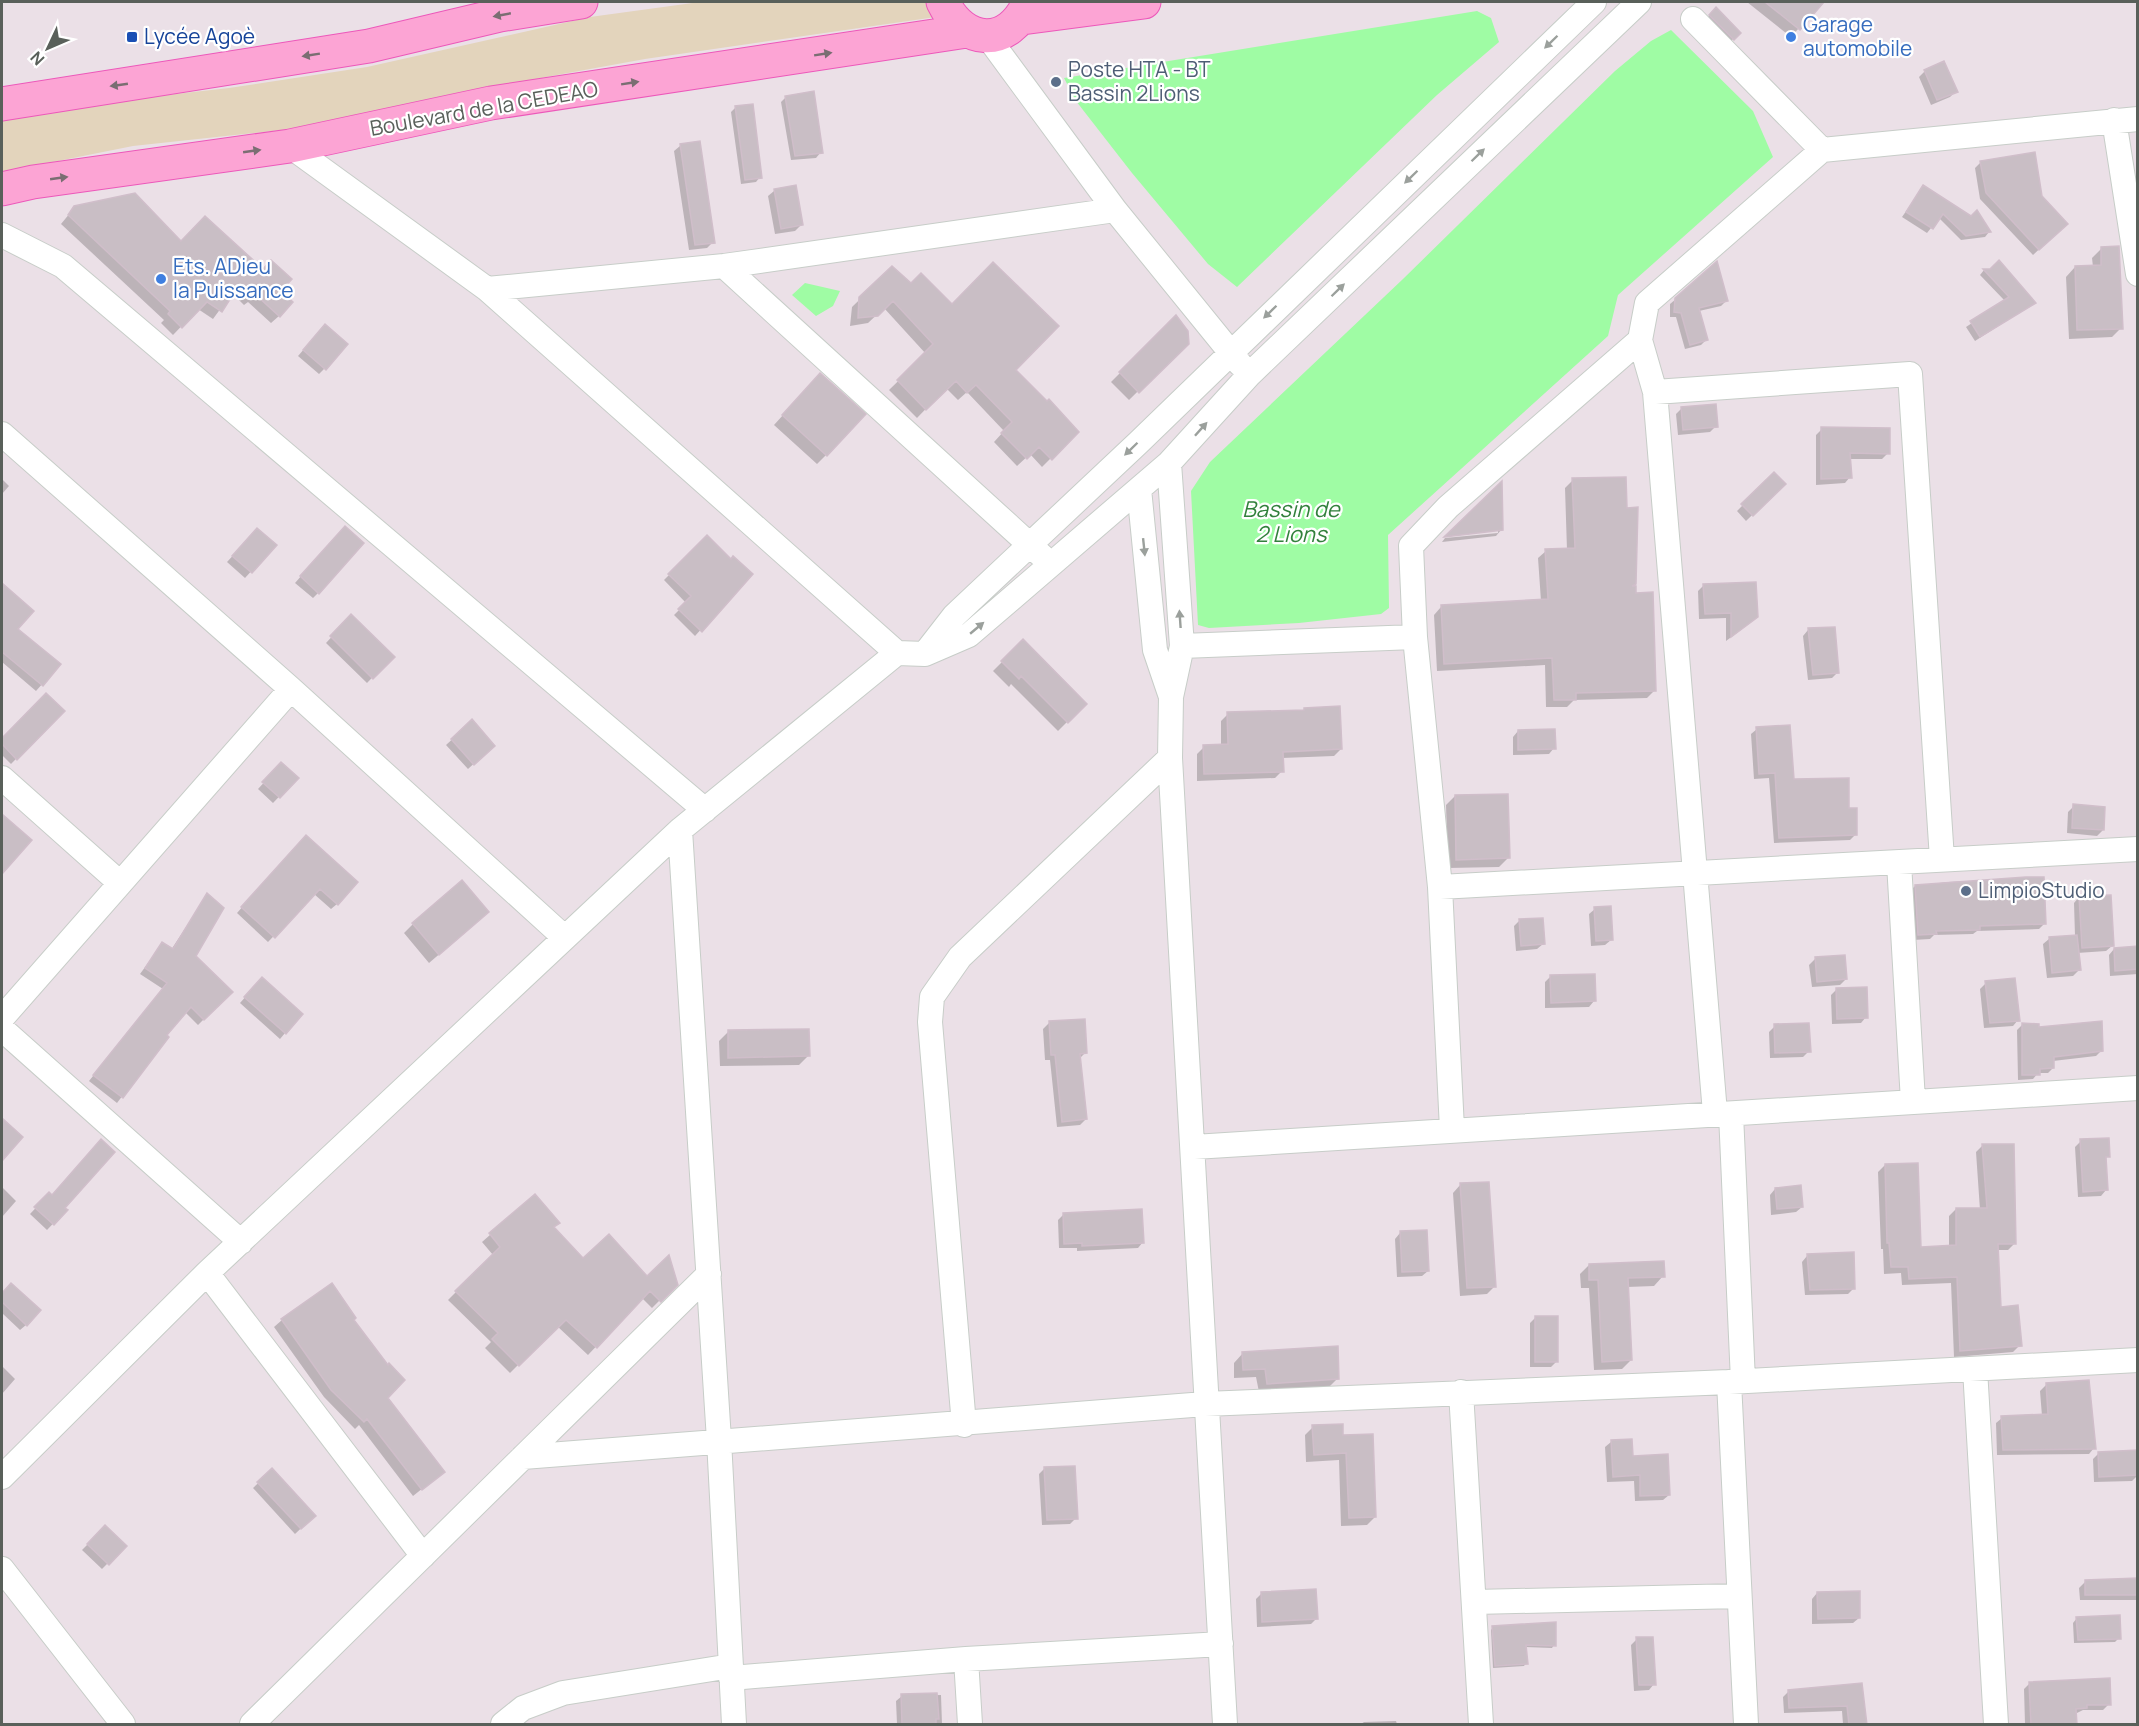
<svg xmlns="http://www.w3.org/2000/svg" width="2139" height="1726" viewBox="0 0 2139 1726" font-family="Manrope,sans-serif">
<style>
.green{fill:#e3d4bc}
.water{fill:#9ffca4}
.shadow{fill:#0003}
.building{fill:#c9bec5;stroke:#d0beca;stroke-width:1.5}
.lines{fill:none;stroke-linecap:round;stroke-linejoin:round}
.street-casing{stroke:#c7cdc8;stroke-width:26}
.primary-casing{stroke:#ec58ba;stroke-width:35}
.street{stroke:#fff;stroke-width:24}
.primary{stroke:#fca4d4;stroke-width:33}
.oneway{fill:#7a6e72}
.oneway2{fill:#9ba09c}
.transit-dot{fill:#1a4fb4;stroke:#fff;stroke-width:2}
.shop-dot{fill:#3f7fe0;stroke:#fff;stroke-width:2}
.service-dot{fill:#5c6f8a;stroke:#fff;stroke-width:2}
.labels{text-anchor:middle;stroke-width:4.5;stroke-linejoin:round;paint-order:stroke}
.shop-label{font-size:21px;fill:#366cbe;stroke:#fff;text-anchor:start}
.transit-label{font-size:21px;fill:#164399;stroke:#fff;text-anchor:start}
.service-label{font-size:21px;fill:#4e5e75;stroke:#fff;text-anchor:start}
.street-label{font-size:21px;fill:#59605a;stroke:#fff}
.water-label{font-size:22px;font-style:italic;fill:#32813c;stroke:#fff}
</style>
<rect width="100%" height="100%" fill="#ebe0e7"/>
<path class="green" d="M700 2H933L936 17 645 59 546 77 430 104 282 130 133 146 3 172 2 170V121L69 106 229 88 367 67 590 17Z"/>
<path class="water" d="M1477 11 1491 18 1499 42 1437 95 1237 287 1208 264 1132 173 1076 101 1064 78Z
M1671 30 1753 111 1773 157 1618 295 1608 336 1388 535 1389 608 1381 614 1299 623 1209 628 1198 625 1191 491 1210 462 1403 279 1615 71 1651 41Z
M805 283 840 291 833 306 816 316 792 295Z"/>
<path class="shadow" d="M1747 2H1822L1791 37Z
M1716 9 1739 33 1727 45 1704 21Z
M1925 71 1956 91 1950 97 1931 105 1919 77Z
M786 97 821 152 816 158 791 160 781 102Z
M736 107 760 177 756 182 741 184 731 112Z
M698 143 713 242 707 248 689 250 674 151 680 146Z
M1981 162 2040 196 2066 224 2033 255 1980 199 1975 168Z
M795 187 801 225 795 231 775 234 768 196 774 191Z
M1923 187 1989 232 1985 237 1961 240 1939 218 1927 233 1902 217Z
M75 207 181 243 279 291V316L271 323 248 302 244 305 232 293 213 319 198 309 173 335 161 323 164 320 61 224Z
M2101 249 2121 328 2112 337 2069 339 2066 277 2075 267H2093L2092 258Z
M892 268 1014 370 1077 432 1042 467 1030 454 1017 466 994 442 1004 431 967 392 958 400 946 388 917 418 889 390 926 354 884 308 868 323 850 326 852 307Z
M1984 270H1990L2034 303 1975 341 1966 327 2005 301 1980 275Z
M1676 299 1726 301 1721 306 1699 311 1706 340 1701 345 1685 349 1676 317H1670V304Z
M1176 317 1187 343 1129 400 1111 382Z
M319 332 324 369 319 374 298 356Z
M811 384 826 455 817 464 774 425Z
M1682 408 1716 426 1710 432 1678 435 1676 414Z
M1822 429 1888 453 1882 459H1849L1850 477 1845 483 1816 485V435Z
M1774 474 1784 484 1746 521 1737 511Z
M2 479 9 486 2 494Z
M1573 480 1626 509 1635 583 1631 588 1655 690 1647 698 1574 700 1567 707H1546L1545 665 1437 671 1434 615 1441 607 1541 601 1538 558 1546 551 1567 550 1565 488Z
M1498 529 1501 530 1496 536 1442 542 1445 538 1498 533Z
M339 533 318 593 313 598 295 583Z
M252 535 275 545 245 578 227 562Z
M707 537 730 561 751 574 695 636 674 615 686 603 664 580Z
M2 585 32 611 16 629 59 665 36 691 2 662Z
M1704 585 1750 623 1726 641V618L1699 619 1698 591Z
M351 616 392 657 367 683 326 643Z
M1808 630 1838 672 1832 678 1808 680 1803 636Z
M1023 641 1085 704 1058 731 1011 684 1009 687 993 671Z
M46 695 63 711 11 764 2 755V740Z
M1305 709 1341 749 1334 756 1282 758V771L1275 778 1197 781V754L1204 747 1221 746V721L1228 714 1302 712Z
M471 722 493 746 468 769 446 745Z
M1757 729 1792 781 1848 809 1856 834 1850 840 1774 843 1769 778 1754 779 1751 734Z
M1518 731 1554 748 1549 754 1513 755V737Z
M281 764 297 778 273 803 258 789Z
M1455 796 1508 858 1499 867 1448 868 1446 805Z
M2074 806 2103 830 2097 836 2067 833 2068 812Z
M2 816 29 841 2 872Z
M300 842 337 904 331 909 314 894 268 942 237 913Z
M2042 878 2044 924 2039 929 1977 931 1973 934 1934 935 1930 939 1913 940 1910 891 1915 886 1948 882Z
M207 895 194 956 231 992 198 1025 185 1012 165 1035 167 1037 117 1103 89 1081 163 989 140 974 162 944 171 950Z
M2079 897 2112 946 2106 951 2077 953 2079 970 2073 976 2047 978 2043 944 2049 939 2075 936 2074 903Z
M1595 909 1611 940 1605 945 1591 946 1589 914Z
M1520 920 1543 944 1537 949 1516 951 1514 926Z
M478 921 429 963 404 933 413 924Z
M2138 948V974L2110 976 2109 955 2114 949Z
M1815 959 1846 979 1840 985 1812 987 1809 965Z
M1550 977 1594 1001 1589 1007 1545 1008V982Z
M1986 983 2018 1020 2013 1026 1984 1028 1980 989Z
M256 985 285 1033 280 1039 240 1003Z
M1837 989 1866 1017 1861 1023 1832 1024 1831 995Z
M1049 1023 1085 1053 1079 1059 1086 1119 1080 1125 1057 1127 1050 1060H1045L1043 1029Z
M2022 1025 2037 1029 2101 1051 2096 1056 2053 1061V1068L2048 1073H2038L2033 1079 2018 1080 2017 1030Z
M1775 1026 1809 1051 1803 1057 1770 1058 1769 1032Z
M728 1032 808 1056 799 1065 720 1066 719 1041Z
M2 1120 21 1137 2 1159Z
M2081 1141 2108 1156 2104 1160 2106 1190 2101 1196 2078 1197 2075 1147Z
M1983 1145 2015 1243 2008 1250H1997L2000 1308 2020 1345 2013 1352 1954 1357 1951 1283 1902 1285 1901 1273 1884 1274 1883 1249H1881L1878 1172 1885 1165 1919 1248 1949 1247V1216L1956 1209 1980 1210 1976 1152Z
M1461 1184 1495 1286 1487 1294 1460 1296 1453 1193Z
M2 1187 16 1201 2 1217Z
M1775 1189 1802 1207 1796 1212 1771 1215 1770 1195Z
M49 1194 66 1210 47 1230 30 1214Z
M534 1196 553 1227 582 1260 676 1284 652 1308 642 1298 588 1355 557 1326 510 1373 485 1348 491 1342 448 1300 493 1255 482 1242Z
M1063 1215 1143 1242 1138 1248 1077 1251V1248H1059L1058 1220Z
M1400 1233 1428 1271 1422 1276 1397 1277 1395 1239Z
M1807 1256 1854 1288 1848 1294 1805 1295 1802 1262Z
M1589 1265 1663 1276 1654 1286 1627 1287 1631 1360 1622 1369 1594 1370 1589 1288H1581L1580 1274Z
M11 1285 26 1325 20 1330 2 1313V1295Z
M1536 1317 1557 1361 1551 1367H1530V1323Z
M282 1320H352L386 1398 443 1472 413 1496 359 1425 355 1429 324 1397 274 1327Z
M1243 1353 1338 1378 1329 1387 1259 1392 1256 1377 1234 1378V1363Z
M2 1366 15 1379 2 1394Z
M2046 1385 2094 1448 2089 1454 1997 1455 1996 1423 2002 1418 2042 1416 2040 1391Z
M1313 1427 1342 1437 1375 1517 1367 1525 1341 1526 1339 1460 1306 1462 1305 1435Z
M1611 1442 1669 1495 1663 1500 1635 1501 1634 1481 1607 1482 1605 1447Z
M2099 1453 2138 1475 2132 1481 2094 1482 2093 1459Z
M1044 1469 1076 1518 1070 1524 1042 1525 1039 1474Z
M272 1470 314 1516 295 1534 253 1488Z
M105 1527 125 1546 102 1569 82 1550Z
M2138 1579V1600H2080L2079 1588 2085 1582Z
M1817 1593 1859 1618 1853 1623 1812 1624V1599Z
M1261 1594 1317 1618 1311 1624 1257 1627 1256 1599Z
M2077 1618 2119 1638 2115 1642 2074 1643 2073 1623Z
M1493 1627 1554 1645 1552 1648 1525 1647 1526 1663 1524 1666 1493 1668 1491 1630Z
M1637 1639 1654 1684 1649 1690 1634 1691 1631 1645Z
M2030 1683 2109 1704 2103 1710H2083L2075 1714 2076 1724H2022H2025L2024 1689Z
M1861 1685 1865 1724H1843L1842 1711 1784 1713 1783 1697 1788 1692Z
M941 1695 942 1724H897L896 1701 902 1696Z
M1396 1721 1397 1724H1361L1364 1722Z"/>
<path class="building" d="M1765 2H1824L1800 30Z
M1716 7 1741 33 1734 40 1709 15Z
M1944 61 1958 92 1937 100 1924 70Z
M814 91 823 153 795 156 785 96Z
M753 104 762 178 745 180 735 106Z
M700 141 715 243 695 245 680 144Z
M2035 152 2042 196 2068 224 2039 250 1986 193 1980 161Z
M796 185 803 225 781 229 774 189Z
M1923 185 1971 216 1977 210 1991 232 1966 236 1943 214 1933 229 1906 212Z
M135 193 181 241 205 216 263 269 271 260 292 279 281 291 293 302 280 317 256 295 253 299 239 285 222 312 207 302 182 328 168 314 170 311 68 215 74 206Z
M2119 246 2123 329 2077 330 2075 266 2101 265V247Z
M1999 260 2036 303 1980 337 1970 321 2009 297 1983 269H1990Z
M1717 261 1728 301 1699 308 1708 340 1690 345 1681 313 1674 312 1675 298Z
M993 262 1059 326 1016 370 1047 401 1049 399 1079 432 1052 460 1039 447 1027 459 1001 433 1012 422 976 385 967 393 956 381 926 410 897 380 933 344 893 301 878 316 858 318 859 297 892 266 911 283 921 273 952 304Z
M1176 315 1188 331 1189 344 1139 393 1119 372Z
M325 324 348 344 326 370 303 350Z
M820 373 866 414 827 456 782 415Z
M1716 404 1718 427 1683 430 1681 407Z
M1821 427 1890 428V454L1850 453 1852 478 1821 479Z
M1774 472 1786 484 1753 516 1741 504Z
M1626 477 1627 508 1638 507 1636 584 1632 586H1636V593L1653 592 1656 691 1576 693V700H1554L1552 658 1444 664 1441 605 1548 599 1545 549 1575 548 1572 478Z
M1502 481 1503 530 1444 537Z
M345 526 364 543 319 594 300 576Z
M257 528 277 545 252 573 232 556Z
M707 535 731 559 733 556 753 574 702 632 678 609 691 596 668 574Z
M1756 582 1758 617 1731 637V613L1705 614 1703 584Z
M2 583 34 611 18 629 61 664 43 686 2 652Z
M351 614 395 657 373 679 330 636Z
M1835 627 1839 673 1813 675 1808 628Z
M1023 639 1087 704 1068 723 1021 676 1019 679 1001 661Z
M46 693 65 711 17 760 2 744V738Z
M1340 706 1342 749 1283 752 1284 772 1204 774 1203 745 1228 744 1227 712 1304 710V708Z
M472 719 495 746 474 765 451 739Z
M1790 725 1794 779 1849 778V808H1857V835L1779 838 1775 773 1759 774 1756 727Z
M1555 729 1556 749 1518 750V730Z
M281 762 299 778 280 798 262 782Z
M1508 794 1510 858 1456 860 1455 795Z
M2073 804 2105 807 2104 830 2072 828Z
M2 814 32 840 2 874Z
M306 835 358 882 338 905 320 889 275 938 241 907Z
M2026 877H2044L2046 924 1980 926V930L1936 931 1937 934 1918 935 1915 885Z
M462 880 489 912 439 955 412 923Z
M207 893 224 908 196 956 233 992 204 1020 191 1007 167 1035 169 1037 123 1098 93 1075 167 983 145 968 162 942 173 949Z
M2111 895 2114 946 2082 948 2079 896Z
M1611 906 1613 940 1596 941 1594 907Z
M1543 918 1545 944 1521 946 1519 919Z
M2077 935 2081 970 2052 973 2049 937Z
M2138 946V969L2115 971 2114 948Z
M1845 955 1847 979 1817 982 1815 957Z
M1595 974 1596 1001 1551 1003 1550 975Z
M262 977 303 1014 286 1034 244 997Z
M2015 978 2020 1021 1990 1023 1985 981Z
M1867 987 1868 1018 1837 1019 1836 988Z
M1085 1019 1087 1053 1080 1054 1087 1119 1062 1122 1055 1055H1051L1049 1021Z
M2102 1021 2103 1051 2054 1057V1068L2040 1069V1075H2022V1023L2039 1024V1027Z
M1809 1023 1811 1052 1775 1053 1774 1024Z
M809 1029 810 1056 728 1058V1030Z
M2 1118 23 1137 2 1161Z
M2109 1138 2110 1157H2106L2108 1190 2083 1192 2080 1139Z
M101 1139 115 1152 65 1208 68 1210 54 1225 34 1207 49 1192 52 1195Z
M1982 1144H2014L2016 1244H1998L2001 1307 2018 1305 2022 1346 1960 1351 1957 1277 1909 1279 1908 1267H1891L1889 1243H1887L1885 1164 1918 1163 1921 1247 1956 1245V1208H1987Z
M1489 1182 1496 1287 1467 1288 1460 1183Z
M1801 1185 1803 1207 1777 1209 1775 1188Z
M535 1194 560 1223 554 1227 583 1258 609 1234 647 1276 669 1255 678 1285 661 1302 650 1291 597 1348 566 1320 519 1366 492 1339 498 1333 455 1291 500 1247 489 1233Z
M1142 1209 1144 1243 1082 1246V1243L1064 1244 1063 1213Z
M1427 1230 1429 1271 1402 1272 1400 1231Z
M1854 1252 1855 1289 1810 1290 1807 1254Z
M1664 1261 1665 1277 1628 1278 1632 1360 1602 1362 1598 1280H1589V1264Z
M11 1283 41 1310 27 1326 2 1302V1293Z
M332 1283 356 1318 354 1320 388 1365 389 1363 405 1380 388 1398 445 1472 422 1490 367 1419 364 1422 331 1390 281 1319Z
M1535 1316H1558V1362H1535Z
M1338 1346 1339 1379 1267 1384 1265 1369 1243 1370 1242 1352Z
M2089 1380 2096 1449 2003 1450 2001 1416 2048 1414 2046 1383Z
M1343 1424V1435L1373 1434 1376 1517 1349 1518 1346 1453 1314 1455 1312 1425Z
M1632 1439 1633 1456 1668 1454 1670 1495 1640 1496V1475L1613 1477 1611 1440Z
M2138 1450V1475L2099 1477 2098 1452Z
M1075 1466 1078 1519 1047 1520 1044 1467Z
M272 1468 316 1516 301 1529 257 1482Z
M105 1525 127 1546 109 1565 87 1544Z
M2138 1578V1595H2085V1580Z
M1316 1589 1318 1619 1262 1622 1261 1592Z
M1860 1591V1618L1818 1619 1817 1592Z
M2120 1615 2121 1639 2078 1640 2076 1617Z
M1556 1622V1646L1526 1645 1528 1664 1495 1666 1492 1626Z
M1636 1637H1653L1656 1685H1639Z
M2110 1678 2111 1705H2087V1708L2076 1709 2077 1725H2031L2029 1682Z
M1862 1683 1867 1725H1849L1847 1706 1789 1708 1788 1690Z
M937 1693 939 1719H936V1725H902L901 1694Z"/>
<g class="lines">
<g class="street-casing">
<path id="street" d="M1693 19 1822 150
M987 36 1115 210 1240 364
M2114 120 2138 274
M290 146 487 289 897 653
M2 235 63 266 705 810
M724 266 1042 556
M487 289 724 266 1115 210
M1640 340 1655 392 1715 1113
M1655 392 1910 374 1942 859
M2 434 291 689 564 937
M1169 463 1182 646 1171 697 1170 758 1225 1724
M1139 489 1155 650 1171 697
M1182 646 1415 637
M926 652 954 616 1138 443 1594 2
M2 778 120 883
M680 830 719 1440 734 1724
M1899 863 1913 1101
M1440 887 2138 849
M2 1018 291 689
M2 1029 241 1242
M1731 1114 1743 1381
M1452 1129 1440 887 1415 637 1411 546 1448 507 1640 340 1647 303 1822 150 2138 119
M1194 1147 2138 1088
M207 1273 423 1556
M1975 1369 1996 1724
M1729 1382 1746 1724
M1461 1392 1481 1724
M964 1425 930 1022 932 997 960 957 1170 758
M523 1457 1205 1404 1729 1382 2138 1360
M2 1477 207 1273 680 830 897 653 925 654 969 635 1169 463 1250 374 1639 2
M2 1569 123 1724
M1475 1602 1739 1596
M966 1659 970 1724
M731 1678 966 1659 1221 1644
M252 1724 709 1274
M503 1724 523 1708 563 1693 731 1666"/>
</g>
<g class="primary-casing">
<path id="primary" d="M943 2C964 46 1009 48 1029 2
M1022 18 1144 2
M2 104 369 46 500 15 581 2
M2 189 33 182 290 146 491 103 967 31"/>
</g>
<use href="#street" class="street"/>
<use href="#primary" class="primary"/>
</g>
<defs><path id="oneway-solid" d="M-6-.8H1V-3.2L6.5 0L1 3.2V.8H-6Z" transform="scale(1.5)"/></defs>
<g class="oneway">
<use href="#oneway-solid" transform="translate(502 15) rotate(169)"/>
<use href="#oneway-solid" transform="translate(823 54) rotate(-9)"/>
<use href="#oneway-solid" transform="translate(311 55) rotate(171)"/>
<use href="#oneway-solid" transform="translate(630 83) rotate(-9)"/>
<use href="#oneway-solid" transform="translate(119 85) rotate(172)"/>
<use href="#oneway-solid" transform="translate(252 151) rotate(-8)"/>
<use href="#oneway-solid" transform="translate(59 178) rotate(-8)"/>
</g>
<g class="oneway2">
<use href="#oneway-solid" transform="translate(1551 42) rotate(136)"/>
<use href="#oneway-solid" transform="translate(1478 155) rotate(-44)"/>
<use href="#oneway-solid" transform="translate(1411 177) rotate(136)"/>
<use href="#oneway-solid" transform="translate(1338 290) rotate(-44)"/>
<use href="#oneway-solid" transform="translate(1270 312) rotate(136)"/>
<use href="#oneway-solid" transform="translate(1201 429) rotate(-48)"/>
<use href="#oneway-solid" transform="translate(1131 449) rotate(136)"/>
<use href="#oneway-solid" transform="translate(1144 547) rotate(84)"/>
<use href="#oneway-solid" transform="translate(1180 619) rotate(-94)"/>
<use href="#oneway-solid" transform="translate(977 628) rotate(-40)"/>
</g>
<rect class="transit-dot" x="126" y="31" width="12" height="12" rx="3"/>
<g class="shop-dot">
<circle cx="1791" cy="37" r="6"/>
<circle cx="161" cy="279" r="6"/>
</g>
<g class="service-dot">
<circle cx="1056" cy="82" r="6"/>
<circle cx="1966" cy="891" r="6"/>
</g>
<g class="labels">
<g class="shop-label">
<text x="1803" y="32">Garage<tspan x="1803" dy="24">automobile</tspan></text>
<text x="173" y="274">Ets. ADieu<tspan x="173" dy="24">la Puissance</tspan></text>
</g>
<g class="transit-label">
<text x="144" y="44">Lycée Agoè</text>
</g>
<g class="service-label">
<text x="1068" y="77">Poste HTA - BT<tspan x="1068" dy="24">Bassin 2Lions</tspan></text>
<text x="1978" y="898">LimpioStudio</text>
</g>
<g class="street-label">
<text transform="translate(484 109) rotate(-10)" y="7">Boulevard de la CEDEAO</text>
</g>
<g class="water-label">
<text x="1291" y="517">Bassin de<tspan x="1291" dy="25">2 Lions</tspan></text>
</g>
</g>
<rect width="2139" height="1726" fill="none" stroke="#59605a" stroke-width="6"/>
<g transform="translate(48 48) rotate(226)" stroke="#ffffff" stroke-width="4.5" paint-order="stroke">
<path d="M0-4.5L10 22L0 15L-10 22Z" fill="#59605a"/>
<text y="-9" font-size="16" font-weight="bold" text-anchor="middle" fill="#59605a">N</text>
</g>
</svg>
